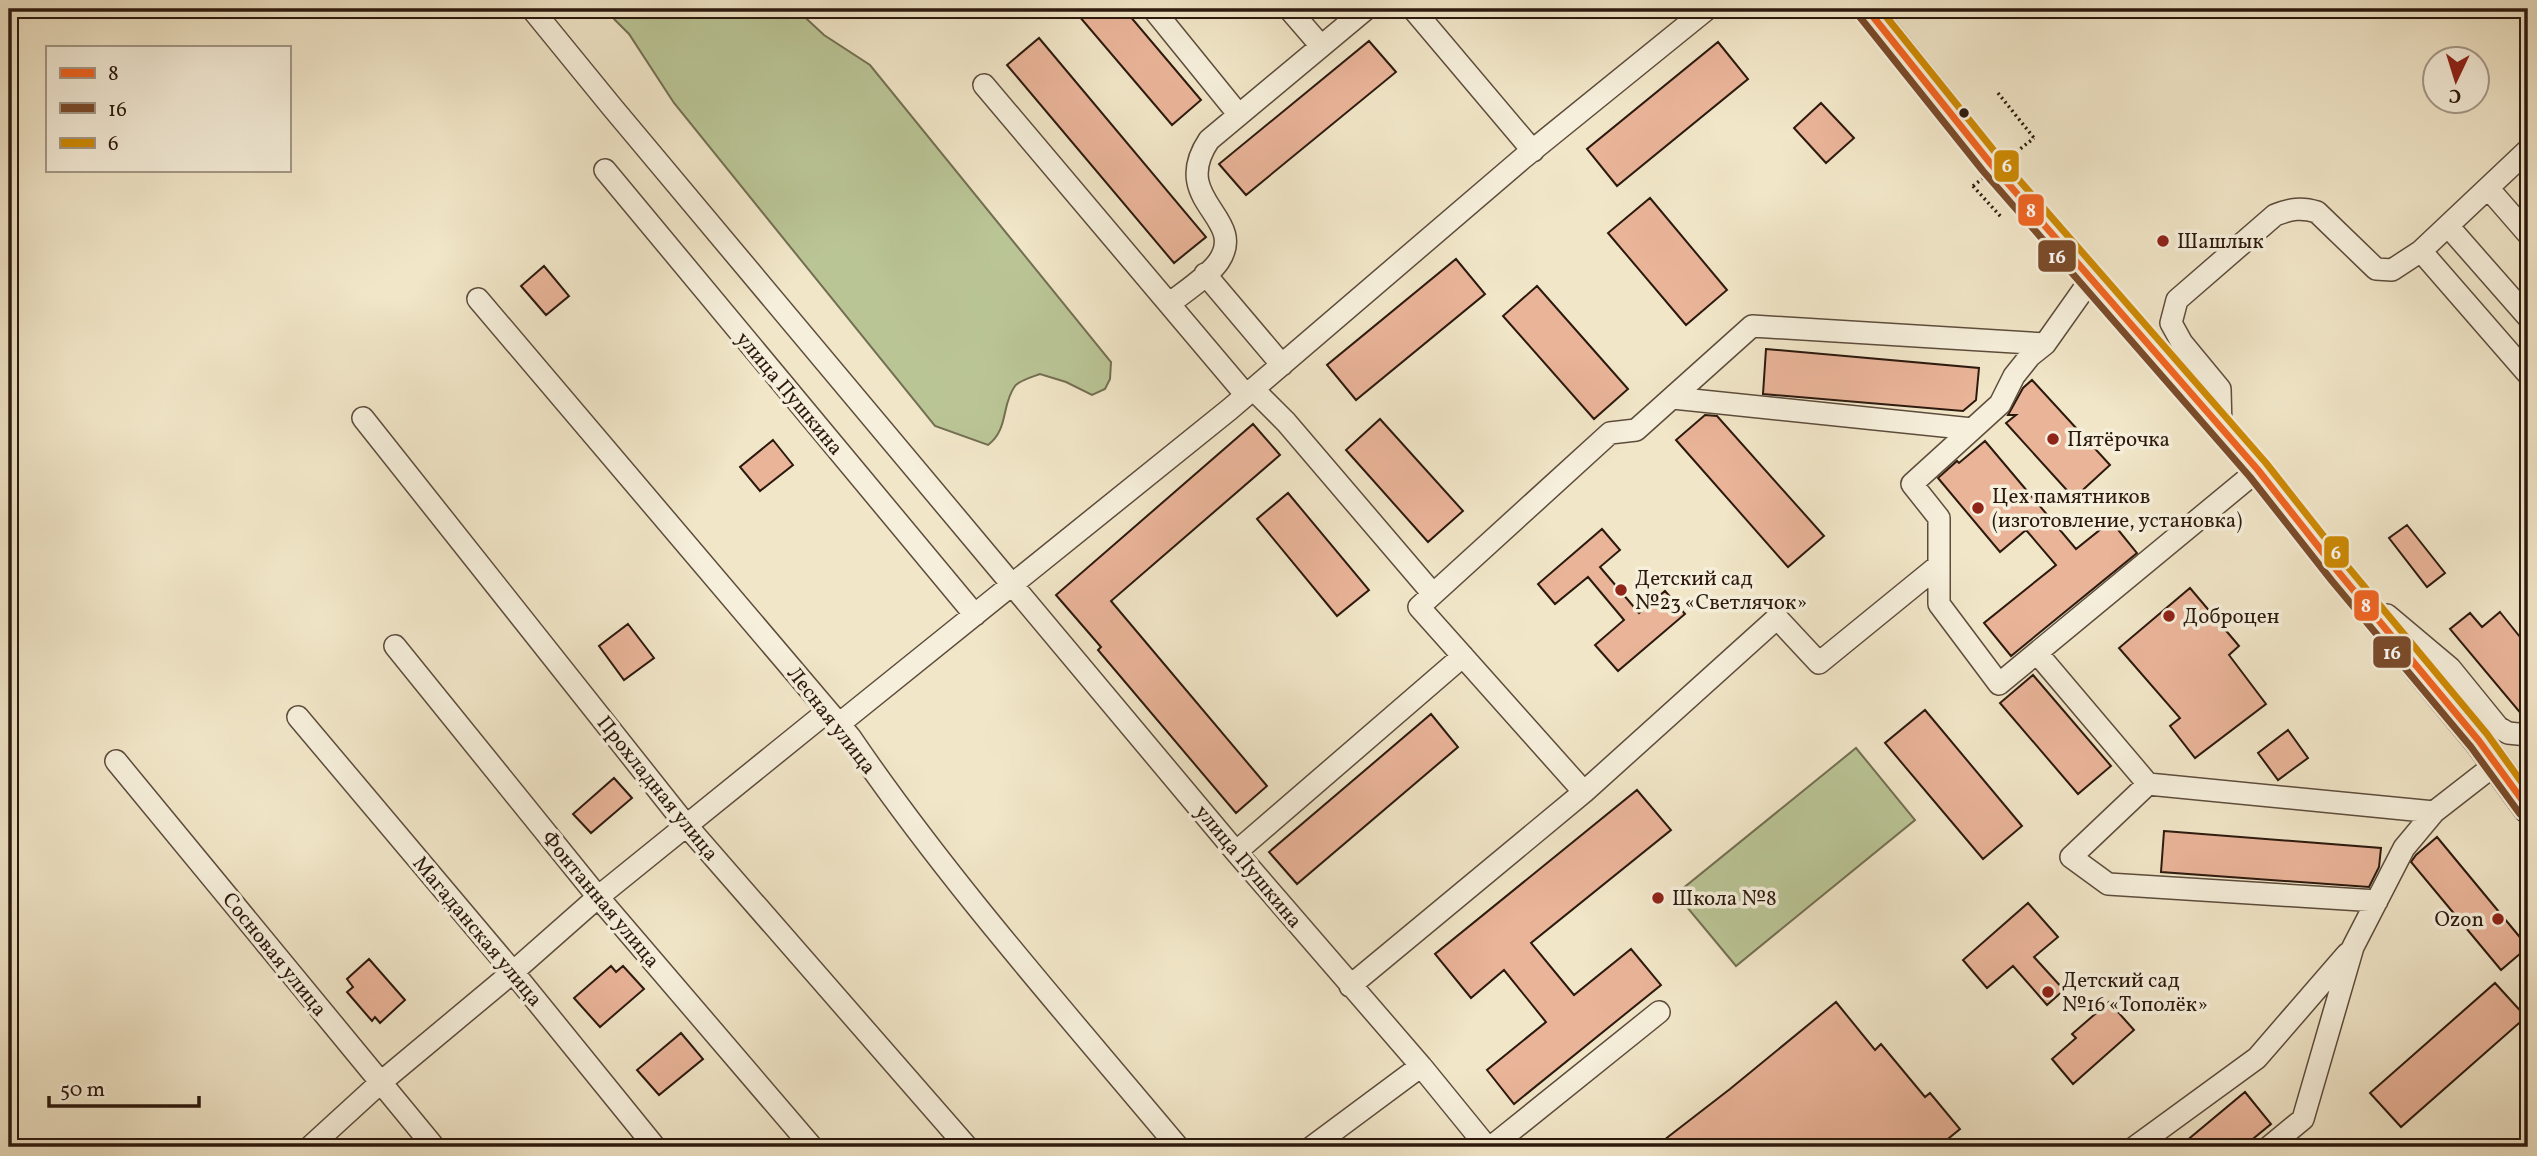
<svg xmlns="http://www.w3.org/2000/svg" width="2537" height="1156" viewBox="0 0 2537 1156" font-family="Vollkorn,serif">
<style>
.green{fill:#bac596;stroke:#736f52;stroke-width:2}
.building{fill:#eab499;stroke:#2c190e;stroke-width:2}
.lines{fill:none;stroke-linecap:round;stroke-linejoin:round}
.minor-casing{stroke:#5d4c3c;stroke-width:24}
.highway-casing{stroke:#2c190e;stroke-width:32}
.path{stroke:#2c190e;stroke-width:3.5;stroke-dasharray:2 3.5;stroke-linecap:butt}
.minor{stroke:#f6efdb;stroke-width:21}
.highway{stroke:#f1e6c8;stroke-width:30}
.path-bridge{stroke:#2c190e;stroke-width:3.5;stroke-dasharray:2 3.5;stroke-linecap:butt}
.bus-1-casing{stroke:#f6efdb;stroke-width:12}
.bus-2-casing{stroke:#f6efdb;stroke-width:12}
.bus-3-casing{stroke:#f6efdb;stroke-width:12}
.bus-1{stroke:#f26522;stroke-width:7}
.bus-2{stroke:#7a4b2a;stroke-width:7}
.bus-3{stroke:#ce8a03;stroke-width:7}
.bus-dot{fill:#2c190e;stroke:#f6efdb;stroke-width:2.5}
.poi-dot{fill:#8f2418;stroke:#f6efdb;stroke-width:2.5}
.labels{text-anchor:middle;stroke-width:7;stroke-linejoin:round;paint-order:stroke}
.poi-label{font-size:21px;fill:#2c190e;stroke:#f6efdb;text-anchor:start}
.street-label{font-size:21px;fill:#2c190e;stroke:#f6efdb}
.line-badge{stroke:#f6efdb;stroke-width:2.5}
.badge-label{font-size:19px;text-anchor:middle;font-weight:bold;fill:#fff}
</style>
<rect width="100%" height="100%" fill="#f1e6c8"/>
<filter id="stains"><feTurbulence type="fractalNoise" baseFrequency=".00286" numOctaves="4"/><feColorMatrix values="0 0 0 0 .2 0 0 0 0 .09 0 0 0 0 .02 0 0 0 .5 -.17"/></filter>
<radialGradient id="worn" r=".72"><stop offset=".6" stop-color="#630" stop-opacity="0"/><stop offset="1" stop-color="#630" stop-opacity=".3"/></radialGradient>
<path class="green" d="M612 9H796L824 35 870 65 1111 362 1110 379 1105 389 1092 395 1066 382 1040 374C1032 377 1020 380 1015 386 1001 405 1009 429 988 445L935 426 674 103 629 34 614 19Z
M1856 748 1915 820 1736 966 1676 894Z"/>
<path class="building" d="M1073 9H1124L1201 100 1172 125Z
M1039 38 1206 237 1174 263 1007 65Z
M1369 41 1396 72 1246 195 1219 164Z
M1718 42 1748 79 1617 186 1587 149Z
M1821 103 1854 138 1826 163 1794 128Z
M1650 198 1727 290 1686 325 1608 233Z
M1456 259 1485 294 1356 400 1327 365Z
M544 266 569 296 546 315 521 286Z
M1537 286 1628 389 1594 419 1503 316Z
M1766 349 1979 368 1976 400 1963 411 1763 394Z
M2032 380 2110 465 2074 498 2006 423 2016 415H2008L2023 388Z
M1705 415 1717 416 1824 536 1788 567 1676 440Z
M1380 419 1463 511 1428 542 1346 450Z
M1253 424 1280 455 1111 601 1267 786 1236 813 1098 650 1101 647 1056 595Z
M773 440 793 465 760 491 740 467Z
M1985 441 2076 549 2111 521 2137 553 2011 656 1984 623 2056 565 2026 530 2000 552 1938 478 1957 461 1959 463Z
M1288 493 1369 590 1337 616 1257 519Z
M2407 525 2445 573 2427 587 2389 538Z
M1602 529 1620 550 1600 567 1639 613 1665 591 1685 614 1618 671 1595 645 1624 620 1588 577 1555 604 1538 584Z
M2190 588 2239 646 2229 655 2266 704 2195 758 2170 726 2180 718 2119 648Z
M2500 612 2528 647V722L2450 629 2470 613 2482 627Z
M628 624 654 658 624 680 599 646Z
M2033 675 2111 766 2078 794 2000 703Z
M1925 710 2022 826 1983 859 1885 743Z
M1431 714 1458 747 1297 884 1269 852Z
M2288 730 2308 758 2278 780 2258 753Z
M614 778 632 798 591 833 573 814Z
M1637 790 1671 830 1531 943 1574 995 1631 949 1661 985 1514 1104 1487 1070 1546 1022 1504 970 1471 998 1435 954Z
M2164 831 2381 848 2379 867 2369 887 2161 872Z
M2437 837 2528 947 2501 970 2411 862 2416 855Z
M2028 903 2058 937 2034 957 2064 990 2047 1005 2013 966 1987 988 1963 960Z
M369 959 405 1000 380 1023 375 1017 372 1021 347 992 353 987 347 979Z
M611 966 616 972 623 966 644 989 600 1027 574 998Z
M2495 983 2526 1017 2401 1127 2370 1093Z
M1836 1002 1875 1050 1881 1044 1925 1097 1930 1093 1960 1129 1938 1147H1655L1730 1089Z
M2109 1002 2134 1030 2073 1084 2052 1059 2076 1038 2072 1034Z
M681 1033 703 1059 659 1095 637 1070Z
M2245 1092 2271 1124 2243 1147H2179Z"/>
<g class="lines">
<g class="minor-casing">
<path id="minor" d="M532 9 612 107 1236 852 1421 1066 1487 1147
M1153 9 1239 115
M1289 9 1321 46
M1413 9 1533 151
M984 85 1246 395
M2528 150 2421 251 2528 374
M605 170 975 615
M2488 188 2528 234
M2448 226 2528 317
M1205 274 1282 365
M2091 279 2045 344 2030 356 2014 376 2000 404 1912 484 1939 518V604L1999 684 2258 470
M478 299 850 737C949 882 1066 1013 1178 1147
M1169 304C1184 292 1209 276 1219 261 1248 217 1168 201 1209 140L1366 9
M1253 389 1286 422 1433 594
M1673 398 1972 429
M363 418 686 825 967 1147
M2221 429 2220 389 2182 343 2171 323 2177 300 2275 215C2291 209 2301 207 2317 212L2376 269 2392 270 2421 251
M1938 566 1819 663 1777 618 1584 792 1419 607 1610 433 1636 430 1752 326 2045 344
M2387 615 2450 668 2498 727 2508 733 2528 735
M395 646 598 897 812 1147
M2037 653 2148 784 2434 812 2497 763
M298 717 513 972 655 1147
M839 724 1230 409 1523 158 1707 9
M116 761 434 1147
M2148 784 2071 857 2108 884 2377 901
M1236 852 1463 656
M1350 986 1584 792
M310 1147 380 1083 513 972 598 897 828 711
M1312 1147 1421 1066
M1491 1147 1659 1012
M2135 1147 2257 1058 2347 954
M2269 1147 2303 1119 2353 947 2404 848 2434 812"/>
</g>
<g class="highway-casing">
<path id="highway" d="M1867 9 1991 164 2258 470 2340 574 2479 741 2528 808"/>
</g>
<path class="path" d="M1998 93 2034 138
M1973 186 2002 218"/>
<use href="#minor" class="minor"/>
<use href="#highway" class="highway"/>
<path class="path-bridge" d="M1973 186 2034 138"/>
<g class="bus-1-casing">
<path id="bus-1" d="M1867 9 1991 164 2258 470 2340 574 2479 741 2528 808"/>
</g>
<g class="bus-2-casing">
<path id="bus-2" d="M1859 16 1983 171 2250 477 2332 581 2471 747 2520 814"/>
</g>
<g class="bus-3-casing">
<path id="bus-3" d="M1880 9 1999 157 2266 463 2348 567 2487 734 2528 791"/>
</g>
<use href="#bus-1" class="bus-1"/>
<use href="#bus-2" class="bus-2"/>
<use href="#bus-3" class="bus-3"/>
</g>
<circle class="bus-dot" cx="1964" cy="113" r="6"/>
<g class="poi-dot">
<circle cx="2163" cy="241" r="7"/>
<circle cx="2053" cy="439" r="7"/>
<circle cx="1978" cy="508" r="7"/>
<circle cx="1621" cy="590" r="7"/>
<circle cx="2169" cy="616" r="7"/>
<circle cx="1658" cy="898" r="7"/>
<circle cx="2498" cy="919" r="7"/>
<circle cx="2048" cy="992" r="7"/>
</g>
<g class="labels">
<g class="poi-label">
<text x="2177" y="248">Шашлык</text>
<text x="2067" y="446">Пятёрочка</text>
<text x="1992" y="503">Цех памятников<tspan x="1992" dy="24">(изготовление, установка)</tspan></text>
<text x="1635" y="585">Детский сад<tspan x="1635" dy="24">№23 «Светлячок»</tspan></text>
<text x="2183" y="623">Доброцен</text>
<text x="1672" y="905">Школа №8</text>
<text x="2484" y="926" text-anchor="end">Ozon</text>
<text x="2062" y="987">Детский сад<tspan x="2062" dy="24">№16 «Тополёк»</tspan></text>
</g>
<g class="street-label">
<text transform="translate(790 393) rotate(50)" y="7">улица Пушкина</text>
<text transform="translate(832 720) rotate(52)" y="7">Лесная улица</text>
<text transform="translate(658 788) rotate(51)" y="7">Прохладная улица</text>
<text transform="translate(1249 866) rotate(50)" y="7">улица Пушкина</text>
<text transform="translate(601 899) rotate(50)" y="7">Фонтанная улица</text>
<text transform="translate(478 931) rotate(50)" y="7">Магаданская улица</text>
<text transform="translate(275 954) rotate(51)" y="7">Сосновая улица</text>
</g>
</g>
<g class="line-badge">
<rect x="1993" y="149" width="27" height="34" rx="7" fill="#ce8a03"/>
<rect x="2017" y="193" width="28" height="34" rx="7" fill="#f26522"/>
<rect x="2037" y="239" width="40" height="34" rx="7" fill="#7a4b2a"/>
<rect x="2323" y="535" width="27" height="34" rx="7" fill="#ce8a03"/>
<rect x="2353" y="589" width="27" height="33" rx="7" fill="#f26522"/>
<rect x="2372" y="635" width="40" height="34" rx="7" fill="#7a4b2a"/>
</g>
<g class="badge-label">
<text x="2007" y="172">6</text>
<text x="2031" y="217">8</text>
<text x="2057" y="263">16</text>
<text x="2336" y="559">6</text>
<text x="2366" y="612">8</text>
<text x="2392" y="659">16</text>
</g>
<rect width="2537" height="1156" fill="none" stroke="#f1e6c8" stroke-width="35"/>
<rect x="10" y="10" width="2516" height="1135" fill="none" stroke="#2c190e" stroke-width="3.5"/>
<rect x="18" y="18" width="2502" height="1121" fill="none" stroke="#2c190e" stroke-width="2"/>
<rect x="46" y="46" width="245" height="126" fill="#f6efdb" stroke="#a59989" stroke-width="2"/>
<rect x="60" y="68" width="35" height="10" fill="#f26522" stroke="#a59989" stroke-width="2"/>
<text x="108" y="80" font-size="21" fill="#2c190e">8</text>
<rect x="60" y="103" width="35" height="10" fill="#7a4b2a" stroke="#a59989" stroke-width="2"/>
<text x="108" y="116" font-size="21" fill="#2c190e">16</text>
<rect x="60" y="138" width="35" height="10" fill="#ce8a03" stroke="#a59989" stroke-width="2"/>
<text x="108" y="150" font-size="21" fill="#2c190e">6</text>
<g transform="translate(2456 80) rotate(184)"><circle r="33" fill="#f6efdb" stroke="#a59989" stroke-width="2"/>
<path d="M0-5L12 26L0 18L-12 26Z" fill="#8f2418"/>
<text y="-10" font-size="19" font-weight="bold" text-anchor="middle" fill="#2c190e">С</text>
</g>
<path d="M49 1096v10h150v-10" fill="none" stroke="#2c190e" stroke-width="3.5"/>
<text x="60" y="1096" font-size="21" fill="#2c190e" stroke="#f6efdb" stroke-width="5" paint-order="stroke">50 m</text>
<rect width="100%" height="100%" filter="url(#stains)"/>
<rect width="100%" height="100%" fill="url(#worn)"/>
</svg>
